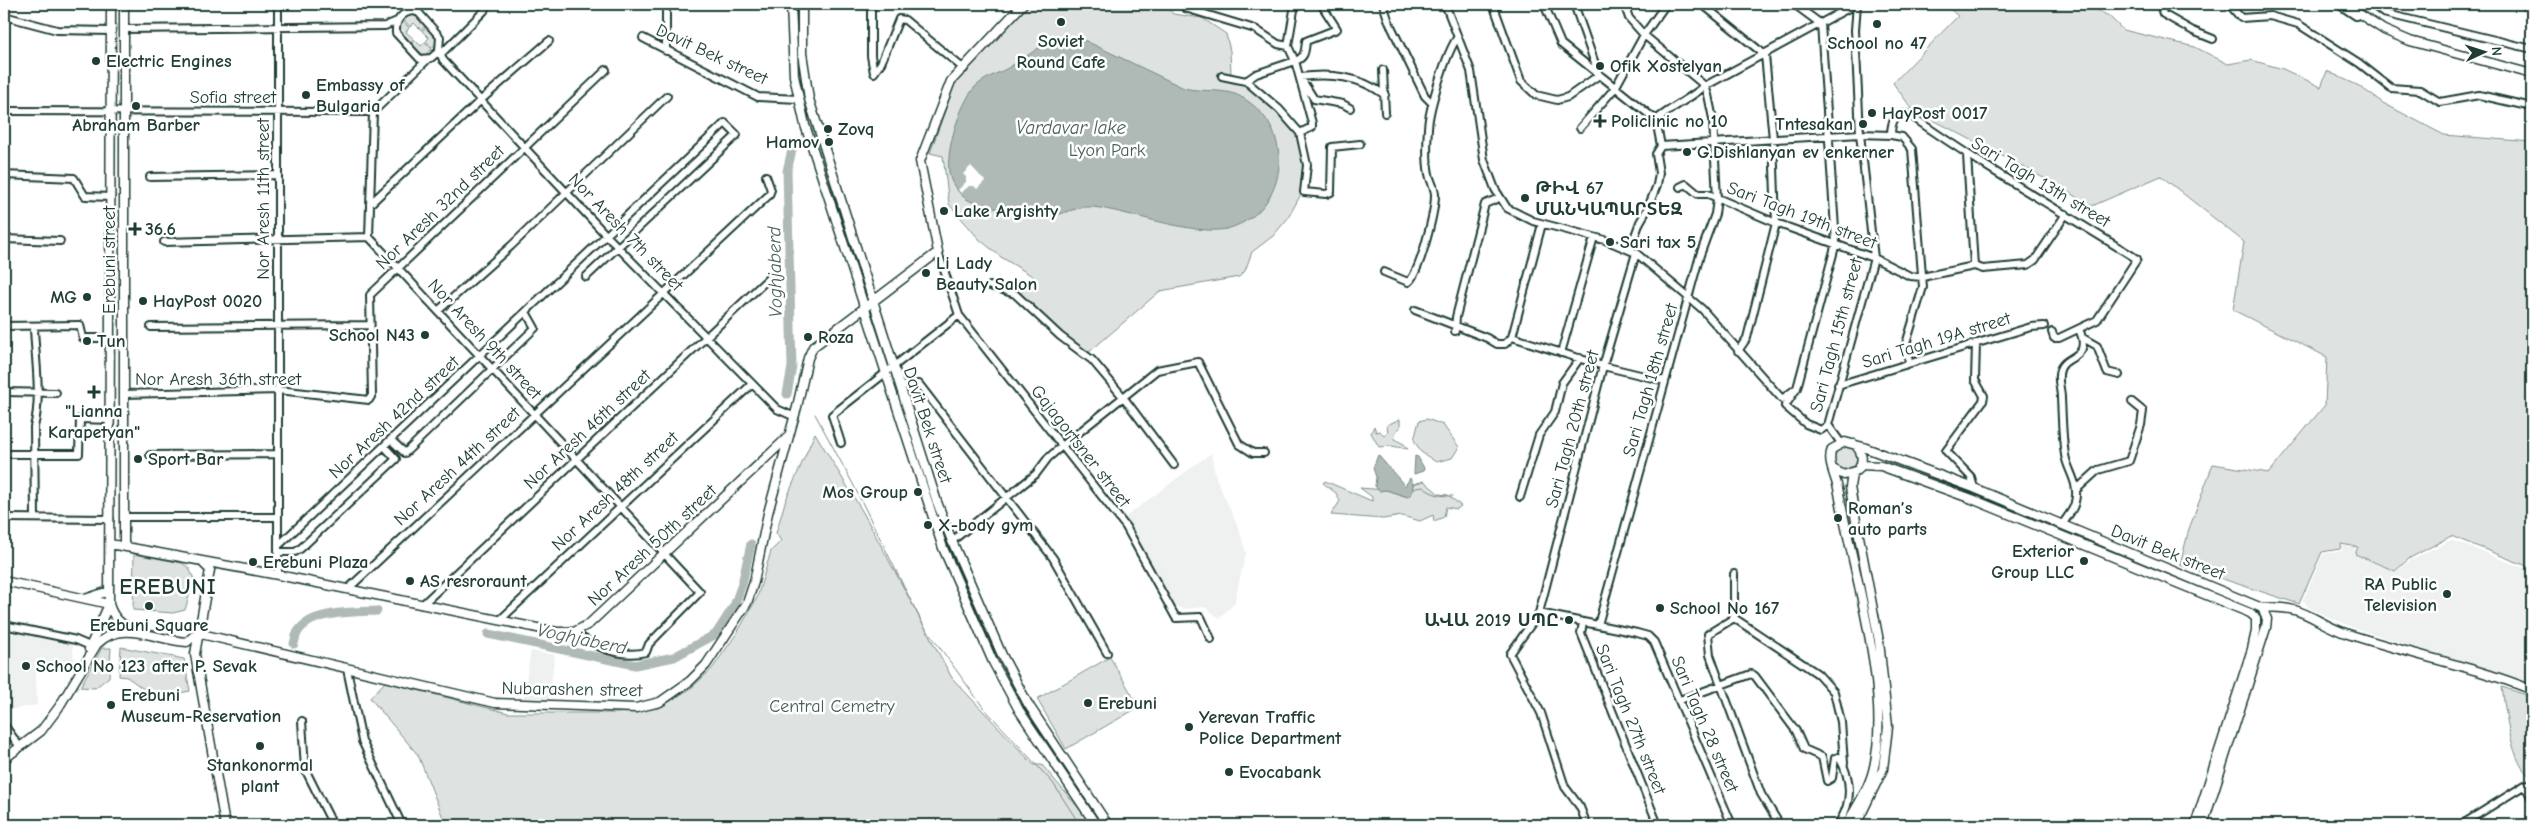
<svg xmlns="http://www.w3.org/2000/svg" width="2536" height="829" viewBox="0 0 2536 829" font-family="'Comic Neue','Noto Sans Armenian',sans-serif">
<style>
.built{fill:#eef1f0}
.green{fill:#dee3e2;stroke:#7e908b}
.water{fill:#afbab7;stroke:#758883}
.pier{fill:#fff}
.lines{fill:none;stroke-linecap:round;stroke-linejoin:round}
.stream{stroke:#758883;stroke-width:1}
.river{stroke:#afbab7;stroke-width:9}
.minor-casing{stroke:#1f3d34;stroke-width:10}
.major-casing{stroke:#1f3d34;stroke-width:11}
.minor{stroke:#fff;stroke-width:6}
.major{stroke:#fff;stroke-width:8}
.poi-dot{fill:#1f3d34;stroke:#fff;stroke-width:2}
.labels{text-anchor:middle;stroke-width:5;stroke-linejoin:round;paint-order:stroke}
.poi-label{font-size:18px;font-weight:bold;fill:#1f3d34;stroke:#fff;text-anchor:start}
.street-label{font-size:18px;fill:#1f3d34;stroke:#fff}
.park-label{font-size:18px;fill:#455e57;stroke:#fff}
.water-label{font-size:19px;font-style:italic;fill:#4a625b;stroke:#fff}
.district-label{font-size:22px;font-weight:bold;letter-spacing:1px;fill:#1f3d34;stroke:#fff}
</style>
<rect width="100%" height="100%" fill="#fff"/>
<filter id="ink" filterUnits="userSpaceOnUse"><feTurbulence type="fractalNoise" baseFrequency=".02" numOctaves="2"/><feDisplacementMap in="SourceGraphic" scale="10" xChannelSelector="R" yChannelSelector="G"/><feConvolveMatrix kernelMatrix="1 2 1 2 8 2 1 2 1" color-interpolation-filters="sRGB"/></filter>
<g filter="url(#ink)">
<path class="built" d="M1211 453 1216 478 1239 529 1246 553 1234 604 1219 618 1205 607 1183 609 1175 606 1124 518Z
M2451 540 2532 571V684L2354 628 2309 608 2303 600 2323 554 2342 551V545L2356 548 2353 554 2395 572 2411 560Z
M4 630 72 640 74 661 36 673 37 705 4 711Z
M531 651 555 655 548 702 523 698Z"/>
<path class="green" d="M1029 4H1164L1173 14 1202 18 1226 34 1230 51 1231 74 1264 100 1288 123 1298 136 1303 149 1305 177 1300 196 1288 218 1273 236 1252 252 1245 271 1239 277 1160 291 1087 354 1052 325 1020 294 1034 277 1001 257 979 239 949 204 943 156 930 153 955 83Z
M1944 4H2084L2109 16 2123 30 2195 47 2228 64 2251 60 2283 69 2321 87 2327 71 2359 86 2383 103 2444 135 2532 142V568L2451 536 2410 558 2395 571 2355 554 2358 547 2341 544 2340 549 2322 552 2299 604 2180 565 2189 529 2213 464 2269 473 2325 405 2327 357 2233 310 2244 242 2161 176 2092 206 2033 172 1912 109 1893 83 1958 16Z
M416 14 427 25 421 30 414 23 410 27 404 20 410 15Z
M403 21 409 28 406 32 414 39 408 44 398 33 399 27Z
M428 26 438 41 432 48 426 41 429 38 422 31Z
M414 39 421 46 425 42 432 49 425 55H420L408 45Z
M1400 419V428L1396 431 1394 439 1404 444 1408 449 1392 446 1379 447 1371 433 1374 426 1376 432 1380 431 1384 436 1388 433 1387 425Z
M1427 419 1443 425 1459 447 1452 458 1436 462 1421 452 1414 440 1419 421Z
M815 433 864 514 952 678 1034 765H1042L1093 825H446L418 755 370 698 385 682 508 713H617L659 708 690 689 712 669 737 633 757 598 771 551 781 541 776 533 785 502Z
M1833 459a13 13 0 1 1 26 0a13 13 0 1 1-26 0Z
M1325 481 1372 501V497L1360 488 1386 490 1408 497 1412 493 1413 484 1424 481 1439 494 1448 495 1461 506 1457 509 1446 507 1444 517 1434 521 1433 515 1420 521 1402 516 1383 519 1331 515 1340 501 1336 493 1323 483Z
M134 554 182 563 189 568 194 579 185 610 173 613 133 610Z
M121 647 184 659 190 691 175 694 163 691 162 697 144 696 145 690 127 677 119 676Z
M102 648H111L109 677 95 688 80 687Z
M1110 657 1139 707 1066 749 1037 699Z
M2502 687 2532 697V777C2512 769 2505 708 2502 687Z"/>
<path class="water" d="M1071 36 1082 43 1084 40 1184 88C1203 93 1226 87 1243 98 1296 129 1290 209 1230 228 1200 238 1128 211 1093 207 1074 205 1054 221 1034 217 1021 215 978 205 968 200 962 197 953 186 951 180 942 158 960 103 975 87 984 78 997 74 1008 68 1020 61 1031 53 1043 45L1046 47 1056 39 1063 45Z
M1378 455 1405 486 1410 478 1413 484 1412 493 1408 497 1386 490 1379 491 1375 486 1376 477 1373 468Z
M1415 456 1418 457 1424 468 1423 471 1414 474Z"/>
<path class="pier" d="M971 166 985 181 977 189 974 186H969L961 193 958 190 966 182V177L963 174Z"/>
<g class="lines">
<path class="stream" d="M815 414 853 484 922 623 983 707 1053 783 1080 825
M1412 491 1416 488 1423 487C1433 495 1440 496 1453 496"/>
<path class="river" d="M787 394 792 367 787 171 792 150
M488 634 635 665 674 657 716 634 734 606 742 584 751 544
M294 644C295 639 296 633 300 629 314 611 355 612 377 611"/>
<g class="minor-casing">
<path id="minor" d="M411 4 417 12
M871 4V56L874 73 881 63 899 19 905 20 964 69
M1185 4V8L1255 29 1278 44 1288 46
M1270 4H1274
M1290 4 1294 6V10L1288 46 1295 61C1305 58 1305 51 1306 41L1337 29 1321 4
M1383 4 1389 22 1425 96 1432 103
M1445 4 1471 71 1484 160 1495 189 1507 208 1533 221 1605 240 1636 253 1702 309 1782 399 1797 388
M1493 4 1521 81 1536 95 1557 100 1568 97 1599 75 1574 4
M1544 4 1561 44 1656 120
M1702 4 1765 55 1773 139 1776 223 1747 338 1738 351
M1794 4 1821 24 1836 243 1797 388 1785 406 1806 424 1821 430 1828 425
M2160 4 2163 14 2193 31 2213 39
M2229 4 2241 18 2270 16 2298 24 2359 63 2391 88 2420 90 2440 102 2479 95 2532 107
M2338 4 2356 16
M2372 4 2383 13 2532 49
M414 11 419 13 440 37 439 51 431 58 420 59 396 33C395 20 402 12 414 11Z
M4 16 57 30 111 31
M124 29 385 26 397 21
M643 38 758 97 798 99
M439 49 443 60 606 235 777 409 795 417
M666 51V4
M440 55 484 11 487 4
M1383 70 1385 113
M1222 76 1246 81 1279 109 1300 133 1307 165 1304 192 1326 194 1331 192 1332 147 1360 144
M1246 81 1256 74 1295 61 1312 123V127L1300 133
M1350 108 1343 104 1314 99 1300 77C1331 73 1359 76 1385 95
M4 111 373 112
M373 112 369 237 700 592 649 644 646 652C622 658 593 647 574 632
M373 112 428 59
M1656 120C1672 107 1689 99 1705 86L1856 4
M1580 128 1615 88 1644 35 1666 4
M1891 135C1891 122 1895 111 1910 115 1983 167 2061 211 2137 259L2097 320 2059 338H2054L2052 332
M1661 146 1860 134 1891 135 1902 137 1912 149 1923 287 1906 344 1909 363
M1967 155 1974 266
M4 175 74 178 85 196 111 197
M150 177 278 175
M1680 187 1686 184 1698 194H1708L1776 223 1874 258 1910 276 1922 277 1974 266 1983 269 2028 265 2035 260 2066 214
M370 204 481 100 549 41
M4 239 60 241
M164 242 369 237
M1630 249 1640 222 1647 210 1657 185 1659 173 1656 154 1661 146 1656 120
M938 252 959 315 1126 527 1176 618 1201 617 1211 639
M1384 272 1408 282C1420 274 1435 211 1435 195 1435 187 1430 181 1429 174 1426 160 1427 142 1428 128 1429 108 1446 54 1457 38
M990 286 1015 294 1060 336 1092 360 1124 398 1174 465
M439 310 511 246 667 96
M1415 310 1487 338 1497 344H1505L1512 337 1542 224
M4 326 80 325 83 338H110
M34 327C35 358 42 396 34 427L35 517
M151 327 369 325
M1455 331 1456 317 1485 204 1499 198
M1512 337 1603 366 1665 381
M2083 338 2097 346 2107 372 2119 375
M1561 353 1594 237
M1838 385 2031 327 2044 326
M900 386 919 384 1053 558 1107 653
M4 392 56 393
M124 394 278 390 369 400 372 395 370 295 606 70
M1828 425 1874 258 1860 134 1855 30 1857 4
M1828 425 1841 443
M391 440 405 453 535 328 526 312
M841 443 832 415 959 315
M4 454H79L80 419 110 420
M150 455 278 454
M1974 488 1971 477 1946 451 1983 401 1984 396 1975 380 1976 343
M2076 490 2098 470 2129 461 2141 425 2143 411 2132 402
M1520 497 1539 435 1555 412 1562 383 1580 358
M124 517H278
M4 518 110 519
M2062 525C2066 518 2074 510 2075 502 2080 483 2067 470 2065 455 2062 436 2062 416 2061 398 2061 390 2058 382 2059 375 2060 352 2094 363 2079 329
M952 541 1036 474 1048 458 1062 446 1157 370 1198 362 1239 444 1253 453H1264
M278 546 725 123 737 135 586 277
M278 552H295L300 549 396 459 384 446
M278 575V4
M348 589 769 195 771 190 766 176
M422 605 772 275
M1539 613 1637 633 1648 636 1654 642 1732 825
M1734 618 1708 634 1710 655 1761 794 1780 825
M1734 618 1818 674 1834 692 1841 722 1844 763
M1734 618V574
M500 620 752 384
M1583 623 1581 633 1658 825
M4 625 76 640 90 646
M1598 625 1700 255 1715 214 1717 199 1713 119 1708 95 1705 86 1644 35 1629 18 1624 4
M347 669 362 741 402 825
M1680 700 1751 674 1755 676 1796 731 1804 749 1822 757 1827 781 1832 778 1835 758 1839 757C1851 778 1853 800 1840 821L1842 825
M302 721 305 769 333 825
M4 725 20 747
M2525 785 2532 799
M1587 825 1580 807 1565 787 1541 713 1510 654 1539 613 1603 366 1636 253
M2461 825 2525 785 2532 783"/>
</g>
<g class="major-casing">
<path id="major" d="M111 4 109 604C114 622 125 626 141 633
M124 4V546
M791 4 794 76 805 125 943 548 993 662 1019 710 1096 825
M802 4V53L809 99 937 502 952 541 1002 655 1028 704 1108 825
M2344 4 2384 30 2410 41 2532 74
M2524 4 2532 10
M1861 465 1881 466 1972 499 2250 613 2256 618V631L2252 649 2195 825
M1833 469 1844 475 1858 470C1864 461 1863 452 1854 444
M1852 474 1850 487 1853 505 1879 641 1888 727 1883 769 1856 825
M110 544 278 575 557 632H574L589 624 788 437
M202 562 210 570 195 654 225 825
M4 581 109 604
M88 598 109 591
M2262 608C2305 604 2312 622 2348 634 2409 654 2473 666 2532 690
M197 633 495 703 636 708 660 702 690 681 706 665 747 603 754 582 768 513 797 407 808 358 813 347 938 252 920 161 951 81 1023 4
M89 649 109 604
M4 759 41 731 59 707 97 644C123 618 157 641 187 642L197 633
M1846 825C1856 808 1868 790 1873 771 1893 693 1853 573 1839 493 1837 478 1826 463 1832 449L1845 442 1863 447 1974 488 2262 608 2267 619 2266 628 2203 825"/>
</g>
<use href="#minor" class="minor"/>
<use href="#major" class="major"/>
</g>
</g>
<g class="poi-dot">
<circle cx="1061" cy="22" r="5"/>
<circle cx="1877" cy="24" r="5"/>
<circle cx="96" cy="61" r="5"/>
<circle cx="1600" cy="66" r="5"/>
<circle cx="306" cy="95" r="5"/>
<circle cx="136" cy="106" r="5"/>
<circle cx="1872" cy="113" r="5"/>
<path d="M1597.5 113.5h5v5h5v5h-5v5h-5v-5h-5v-5h5z"/>
<circle cx="1863" cy="124" r="5"/>
<circle cx="828" cy="129" r="5"/>
<circle cx="829" cy="142" r="5"/>
<circle cx="1687" cy="152" r="5"/>
<circle cx="1525" cy="198" r="5"/>
<circle cx="944" cy="211" r="5"/>
<path d="M132.5 221.5h5v5h5v5h-5v5h-5v-5h-5v-5h5z"/>
<circle cx="1610" cy="242" r="5"/>
<circle cx="926" cy="273" r="5"/>
<circle cx="87" cy="297" r="5"/>
<circle cx="143" cy="301" r="5"/>
<circle cx="425" cy="335" r="5"/>
<circle cx="808" cy="337" r="5"/>
<circle cx="87" cy="341" r="5"/>
<path d="M91.5 384.5h5v5h5v5h-5v5h-5v-5h-5v-5h5z"/>
<circle cx="138" cy="459" r="5"/>
<circle cx="918" cy="492" r="5"/>
<circle cx="1838" cy="518" r="5"/>
<circle cx="928" cy="525" r="5"/>
<circle cx="2084" cy="561" r="5"/>
<circle cx="253" cy="562" r="5"/>
<circle cx="410" cy="581" r="5"/>
<circle cx="2447" cy="594" r="5"/>
<circle cx="149" cy="606" r="5"/>
<circle cx="1660" cy="608" r="5"/>
<circle cx="1569" cy="620" r="5"/>
<circle cx="26" cy="666" r="5"/>
<circle cx="1088" cy="703" r="5"/>
<circle cx="111" cy="705" r="5"/>
<circle cx="1189" cy="727" r="5"/>
<circle cx="260" cy="746" r="5"/>
<circle cx="1229" cy="772" r="5"/>
</g>
<g class="labels">
<g class="poi-label">
<text x="1061" y="47" text-anchor="middle">Soviet<tspan x="1061" dy="21">Round Cafe</tspan></text>
<text x="1877" y="49" text-anchor="middle">School no 47</text>
<text x="106" y="67">Electric Engines</text>
<text x="1610" y="72">Ofik Xostelyan</text>
<text x="316" y="91">Embassy of<tspan x="316" dy="21">Bulgaria</tspan></text>
<text x="1882" y="119">HayPost 0017</text>
<text x="1611" y="127">Policlinic no 10</text>
<text x="1853" y="130" text-anchor="end">Tntesakan</text>
<text x="136" y="131" text-anchor="middle">Abraham Barber</text>
<text x="838" y="135">Zovq</text>
<text x="819" y="148" text-anchor="end">Hamov</text>
<text x="1697" y="158">G.Dishlanyan ev enkerner</text>
<text x="1535" y="194">ԹԻՎ 67<tspan x="1535" dy="21">ՄԱՆԿԱՊԱՐՏԵԶ</tspan></text>
<text x="954" y="217">Lake Argishty</text>
<text x="145" y="235">36.6</text>
<text x="1620" y="248">Sari tax 5</text>
<text x="936" y="269">Li Lady<tspan x="936" dy="21">Beauty Salon</tspan></text>
<text x="77" y="303" text-anchor="end">MG</text>
<text x="153" y="307">HayPost 0020</text>
<text x="415" y="341" text-anchor="end">School N43</text>
<text x="818" y="343">Roza</text>
<text x="97" y="347">Tun</text>
<text x="94" y="417" text-anchor="middle">"Lianna<tspan x="94" dy="21">Karapetyan"</tspan></text>
<text x="148" y="465">Sport Bar</text>
<text x="908" y="498" text-anchor="end">Mos Group</text>
<text x="1848" y="514">Roman’s<tspan x="1848" dy="21">auto parts</tspan></text>
<text x="938" y="531">X-body gym</text>
<text x="2074" y="557" text-anchor="end">Exterior<tspan x="2074" dy="21">Group LLC</tspan></text>
<text x="263" y="568">Erebuni Plaza</text>
<text x="420" y="587">AS resroraunt</text>
<text x="2437" y="590" text-anchor="end">RA Public<tspan x="2437" dy="21">Television</tspan></text>
<text x="1670" y="614">School No 167</text>
<text x="1559" y="626" text-anchor="end">ԱՎԱ 2019 ՍՊԸ</text>
<text x="149" y="631" text-anchor="middle">Erebuni Square</text>
<text x="36" y="672">School No 123 after P. Sevak</text>
<text x="121" y="701">Erebuni<tspan x="121" dy="21">Museum-Reservation</tspan></text>
<text x="1098" y="709">Erebuni</text>
<text x="1199" y="723">Yerevan Traffic<tspan x="1199" dy="21">Police Department</tspan></text>
<text x="260" y="771" text-anchor="middle">Stankonormal<tspan x="260" dy="21">plant</tspan></text>
<text x="1239" y="778">Evocabank</text>
</g>
<g class="street-label">
<text transform="translate(712 54) rotate(25)" y="6">Davit Bek street</text>
<text x="233" y="103">Sofia street</text>
<text transform="translate(2041 182) rotate(31)" y="6">Sari Tagh 13th street</text>
<text transform="translate(263 199) rotate(-90)" y="6">Nor Aresh 11th street</text>
<text transform="translate(440 207) rotate(-44)" y="6">Nor Aresh 32nd street</text>
<text transform="translate(1802 215) rotate(21)" y="6">Sari Tagh 19th street</text>
<text transform="translate(626 232) rotate(46)" y="6">Nor Aresh 7th street</text>
<text transform="translate(109 260) rotate(-90)" y="6">Erebuni street</text>
<text transform="translate(1836 335) rotate(-75)" y="6">Sari Tagh 15th street</text>
<text transform="translate(485 339) rotate(47)" y="6">Nor Aresh 9th street</text>
<text transform="translate(1936 340) rotate(-17)" y="6">Sari Tagh 19A street</text>
<text x="218" y="385">Nor Aresh 36th street</text>
<text transform="translate(1650 380) rotate(-74)" y="6">Sari Tagh 18th street</text>
<text transform="translate(394 417) rotate(-43)" y="6">Nor Aresh 42nd street</text>
<text transform="translate(928 425) rotate(72)" y="6">Davit Bek street</text>
<text transform="translate(587 429) rotate(-43)" y="6">Nor Aresh 46th street</text>
<text transform="translate(1572 429) rotate(-75)" y="6">Sari Tagh 20th street</text>
<text transform="translate(1081 446) rotate(52)" y="6">Gajagortsner street</text>
<text transform="translate(457 466) rotate(-43)" y="6">Nor Aresh 44th street</text>
<text transform="translate(615 491) rotate(-43)" y="6">Nor Aresh 48th street</text>
<text transform="translate(652 545) rotate(-43)" y="6">Nor Aresh 50th street</text>
<text transform="translate(2168 552) rotate(22)" y="6">Davit Bek street</text>
<text transform="translate(572 689) rotate(1)" y="6">Nubarashen street</text>
<text transform="translate(1631 719) rotate(68)" y="6">Sari Tagh 27th street</text>
<text transform="translate(1705 724) rotate(67)" y="6">Sari Tagh 28 street</text>
</g>
<g class="park-label">
<text x="1107" y="156">Lyon Park</text>
<text x="832" y="712">Central Cemetry</text>
</g>
<g class="water-label">
<text x="1071" y="134">Vardavar lake</text>
<text transform="translate(774 272) rotate(-91)" y="7">Voghjaberd</text>
<text transform="translate(582 638) rotate(12)" y="7">Voghjaberd</text>
</g>
<g class="district-label">
<text x="168" y="594">EREBUNI</text>
</g>
</g>
<rect width="2536" height="829" fill="none" stroke="#fff" stroke-width="20"/>
<rect x="10" y="10" width="2516" height="809" fill="none" stroke="#1f3d34" stroke-width="2" filter="url(#ink)"/>
<g transform="translate(2484 52) rotate(86)" stroke="#ffffff" stroke-width="4" paint-order="stroke">
<path d="M0-4L9 19L0 12L-9 19Z" fill="#1f3d34"/>
<text y="-8" font-size="14" font-weight="bold" text-anchor="middle" fill="#1f3d34">N</text>
</g>
</svg>
